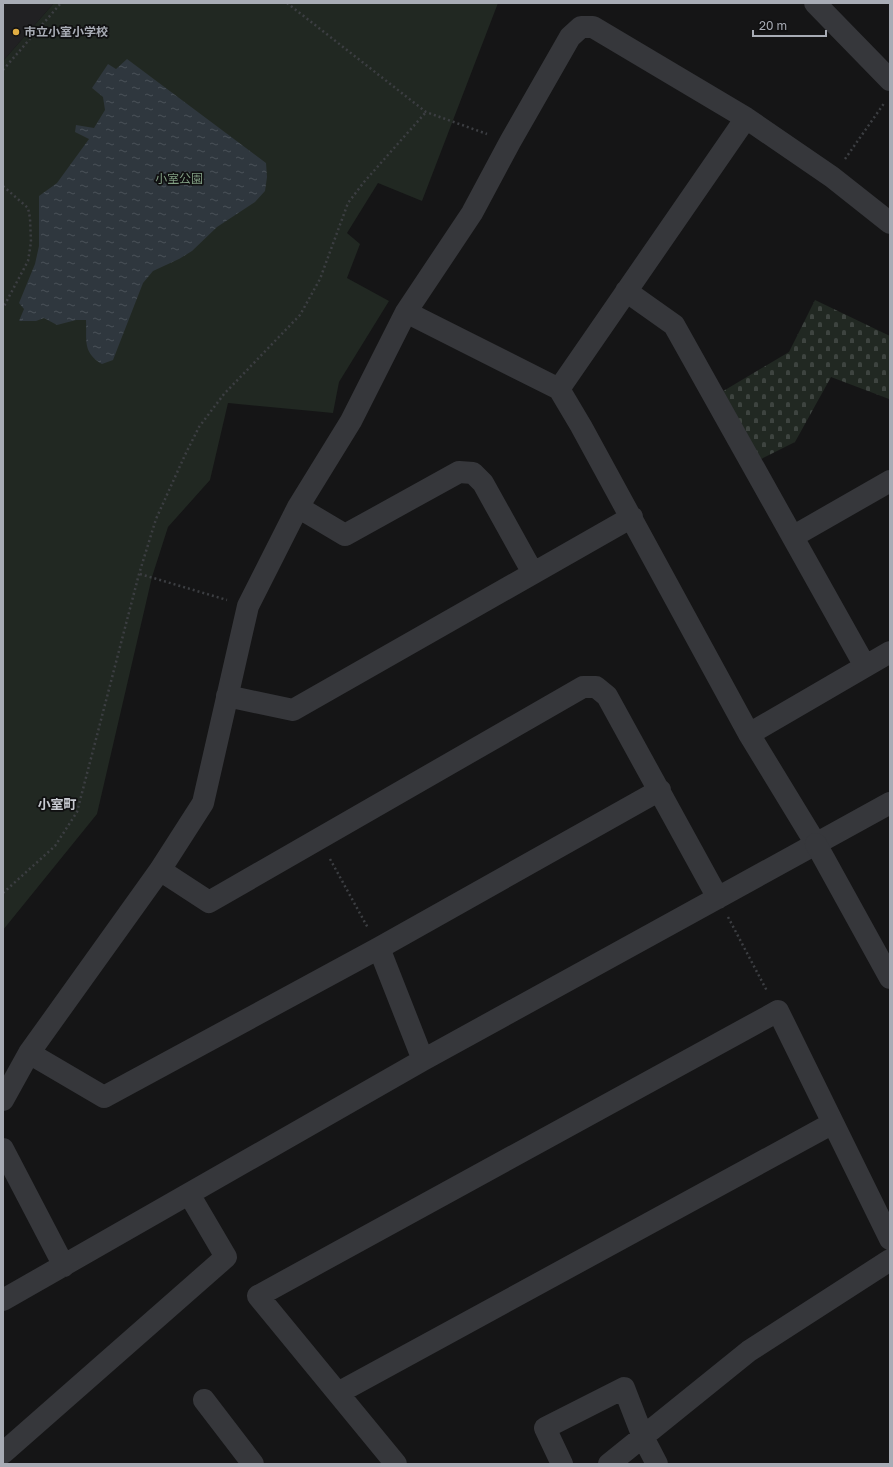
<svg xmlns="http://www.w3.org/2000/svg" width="893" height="1467" viewBox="0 0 893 1467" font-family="'Golos Text','Noto Sans JP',sans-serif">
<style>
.built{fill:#212123}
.cemetery{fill:url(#cemetery-stones)}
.green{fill:#212822}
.water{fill:url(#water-ripples)}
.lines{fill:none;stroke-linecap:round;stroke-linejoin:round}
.path{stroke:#3c3e42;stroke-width:2.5;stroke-dasharray:2 3;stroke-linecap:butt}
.minor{stroke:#36373b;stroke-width:22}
.tertiary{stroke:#36373b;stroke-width:22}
.poi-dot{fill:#e0ad43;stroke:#101011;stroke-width:1.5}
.labels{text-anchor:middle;stroke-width:3.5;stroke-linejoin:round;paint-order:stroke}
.poi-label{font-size:12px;font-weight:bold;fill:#a8acb5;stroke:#101011;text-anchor:start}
.park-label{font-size:12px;fill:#819e83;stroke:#101011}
.neighbourhood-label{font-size:13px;font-weight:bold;fill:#c8cbd2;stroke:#101011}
</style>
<defs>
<pattern id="cemetery-stones" width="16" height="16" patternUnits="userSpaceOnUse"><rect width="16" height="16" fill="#212822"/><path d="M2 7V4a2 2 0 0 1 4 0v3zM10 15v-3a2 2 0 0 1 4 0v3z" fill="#3e4440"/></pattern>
<pattern id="water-ripples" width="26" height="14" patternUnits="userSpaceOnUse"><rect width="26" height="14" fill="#2f373e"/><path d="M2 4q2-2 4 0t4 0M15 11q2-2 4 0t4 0" fill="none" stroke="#4a5158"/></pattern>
</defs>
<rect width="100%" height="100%" fill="#151516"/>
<path class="built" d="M3 3H54L3 61Z"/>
<path class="cemetery" d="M815 300 890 336V397L889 399 831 377 795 442 759 460 720 393 789 352Z"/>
<path class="green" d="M54 3H498L422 201 378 183 347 233 360 244 347 278 389 301 339 382 333 413 228 403 210 480 168 527 152 577 97 814 3 930V61Z"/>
<path class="water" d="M127 59 266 163 267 177 265 191 255 202 217 227 192 251 179 259 153 271 143 283 113 360 102 364C82 352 87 340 86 320H76L57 325 44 318 36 321H19L24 309 19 303 35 264 39 246V196L57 183 89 139 75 132 76 125 94 128 105 110 103 97 92 88 108 64 116 69Z"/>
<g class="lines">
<path class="path" d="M287 3 426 112 487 134
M3 70 61 3
M845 159 885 102
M3 186 28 208 30 218 31 242 28 261 3 308
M140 574 227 600
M330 859 368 928
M3 893 55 846 77 812 139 574 156 519 185 455 199 427 224 394 300 315 320 279 348 203 364 182 426 112
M728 917 767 991"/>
<path class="minor" d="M815 3 890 80
M626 291 674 325 865 666
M406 312 559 389 581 426 749 734 816 844
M559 389 746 118
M298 507 345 535 459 472 473 473 483 483 533 573
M794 536 890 481
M227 696 293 710 632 517
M749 734 890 652
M160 870 209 902 583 687H596L607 696 718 898
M379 948 423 1060
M29 1053 104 1097 379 948 660 790
M3 1100 29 1053 160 870 203 803 248 606 298 507 351 421 406 312 472 213 510 142 570 37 581 27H593L746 118 832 177 890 223
M3 1149 64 1266
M3 1300 423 1060 890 803
M338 1393 833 1123
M204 1400 253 1464
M3 1453 226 1257 189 1194
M396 1464 258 1296 778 1011 890 1239
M562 1464 545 1428 624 1388 643 1437 657 1464
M609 1464 749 1351 890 1260"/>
<path class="tertiary" d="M816 844 890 978"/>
</g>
<circle class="poi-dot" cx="16" cy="32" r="4"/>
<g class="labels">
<g class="poi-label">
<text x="24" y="36">市立小室小学校</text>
</g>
<g class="park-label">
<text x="179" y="183">小室公園</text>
</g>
<g class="neighbourhood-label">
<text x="57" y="809">小室町</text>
</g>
</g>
<rect width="893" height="1467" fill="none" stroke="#a8acb5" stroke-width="8"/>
<path d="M753 30v6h73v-6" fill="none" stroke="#a8acb5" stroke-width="2"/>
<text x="759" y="30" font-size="12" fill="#a8acb5" stroke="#101011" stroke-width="3" paint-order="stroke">20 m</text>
</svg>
